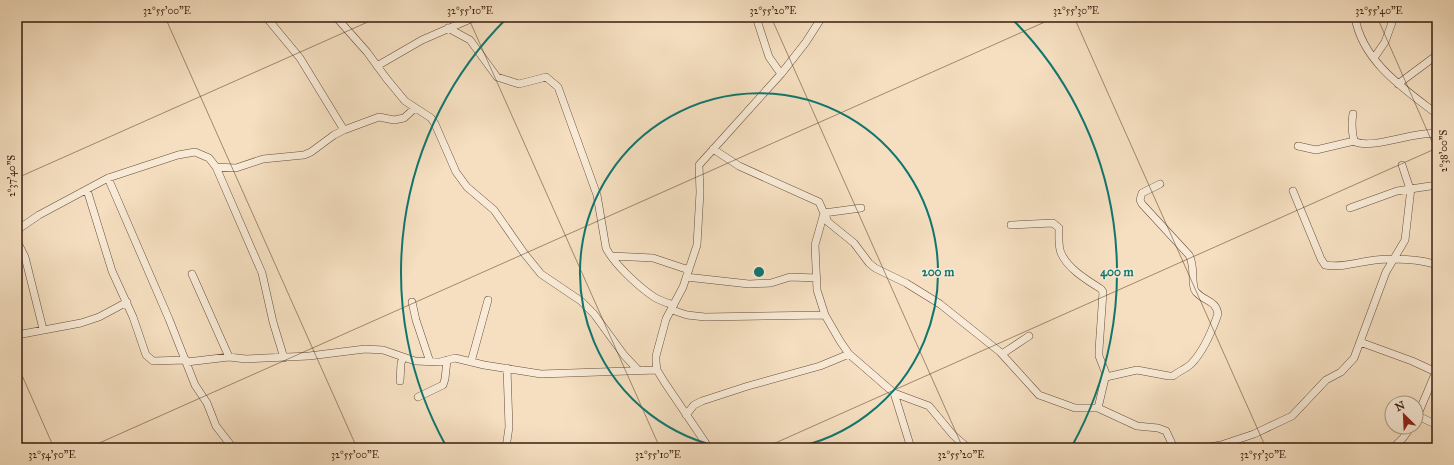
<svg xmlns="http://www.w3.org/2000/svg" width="1454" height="465" viewBox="0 0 1454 465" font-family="'IM FELL Great Primer',serif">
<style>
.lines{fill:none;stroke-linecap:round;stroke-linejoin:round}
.street-casing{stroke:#674d39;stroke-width:8}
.street{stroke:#f8ead6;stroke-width:7}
.ticks{fill:none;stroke:#381c0c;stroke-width:1;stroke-opacity:0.45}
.ring{fill:none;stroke:#0f766e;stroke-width:2}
.centre{fill:#0f766e;stroke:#f8ead6;stroke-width:2}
.ring-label{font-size:12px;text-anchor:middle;font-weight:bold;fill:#0f766e;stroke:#f8ead6;stroke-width:3;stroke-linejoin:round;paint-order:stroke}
.neatline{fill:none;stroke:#381c0c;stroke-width:1.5}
.ticks-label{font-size:10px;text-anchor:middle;fill:#381c0c}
</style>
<rect width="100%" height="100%" fill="#f5dfc0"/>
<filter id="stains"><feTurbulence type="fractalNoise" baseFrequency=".005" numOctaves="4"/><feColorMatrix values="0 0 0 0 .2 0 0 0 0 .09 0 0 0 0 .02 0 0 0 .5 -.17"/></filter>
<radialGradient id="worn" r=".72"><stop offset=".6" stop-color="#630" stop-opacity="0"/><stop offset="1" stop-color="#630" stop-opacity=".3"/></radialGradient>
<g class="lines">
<g class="street-casing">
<path id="street" d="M266 17 300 58 344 130
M336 17 367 52 386 78 405 101 431 118 435 124 456 172 467 187 494 210 524 253 541 274 581 301 594 314 624 355 638 370
M756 17 769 57 781 74
M1355 17C1362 61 1404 89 1437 114
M448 28 470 40 497 77 519 84 546 77 558 87 597 195 606 248C614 264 639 287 654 297 660 301 668 303 674 305
M1374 58 1385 42 1394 17
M377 66 422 40 475 17
M1398 84 1437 55
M1353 114C1351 124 1352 132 1354 141 1370 151 1416 130 1437 134
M1298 146 1316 150 1354 141
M713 149 739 166 819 202 828 222 854 243 869 263 875 268 906 283 940 304 1000 352 1039 395 1075 408H1098L1137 426 1158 428 1166 431 1174 448
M1402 165 1410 189
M216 167 236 168 263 159 304 155 311 152 334 135 344 130 379 117 394 120 404 118 415 108
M108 178 169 319 195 385 207 403 216 426 233 448
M87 190 112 271 133 317 146 355 153 361 186 360
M1293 191 1321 259 1325 265C1342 268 1358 262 1375 260 1392 258 1421 259 1437 265
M861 208 824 213 815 245 817 290 825 315 840 341 849 354 894 393 929 406 953 435 968 448
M1350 208 1397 191 1437 185
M1011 225 1053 223 1059 228C1059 236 1058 246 1061 253 1068 269 1087 280 1101 289L1103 292 1099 350V356L1106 374 1098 408
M17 230 39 215 108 178 178 155 195 152 209 158 216 167 262 273 273 322 284 358
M17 241 25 257 43 329
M612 256 653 258 689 270
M192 274 229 357
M686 277 749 284 771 283 790 277 817 278
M412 302 416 320 430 362
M672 310 687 315 705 317 825 315
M17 335 81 323 99 317 127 302
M1360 342 1412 361 1436 372
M1002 354 1029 336
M187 362 229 357 246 359 309 356 365 349 383 350 415 361 440 362 455 358 484 365 541 374 657 370
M471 362 488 300
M1106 377 1137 370 1169 376H1173C1179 371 1186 369 1191 364 1204 351 1212 331 1218 314 1216 300 1205 302 1196 292 1190 285 1196 267 1189 255L1142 204 1140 200 1142 193 1160 184
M400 381 401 363 403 358
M894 393 911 448
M418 397 443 385 445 379 447 360
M686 415 694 405 702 401 748 386 820 366 849 354
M1418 416 1437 425
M1416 419 1437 369
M506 448 509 427 507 368
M709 448 665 383 657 370 656 362V356L666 319 683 287 697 245 700 192 699 165 781 74 806 42 822 17
M1203 448 1221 445 1254 434 1292 416 1326 380 1341 372 1354 358 1386 272 1405 240 1411 188
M1393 448 1403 438 1411 427"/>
</g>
<use href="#street" class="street"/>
</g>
<path class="ticks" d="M165 17 357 448M468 17 660 448M771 17 963 448M1074 17 1266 448M1377 17 1437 153M17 178 379 17M17 364 54 448M88 448 1056 17M764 448 1437 148"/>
<g class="ring">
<path d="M725 448A179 179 0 1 1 793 448"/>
<path d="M446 446A358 358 0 0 1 506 19M1012 19A358 358 0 0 1 1072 446"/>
</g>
<circle cx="759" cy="272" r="6" class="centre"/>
<g class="ring-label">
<text x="938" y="276">200 m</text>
<text x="1117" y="276">400 m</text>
</g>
<rect width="1454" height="465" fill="none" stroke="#f5dfc0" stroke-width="44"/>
<g transform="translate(1404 415) rotate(336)"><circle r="19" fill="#f8ead6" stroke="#ab9885"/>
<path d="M0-3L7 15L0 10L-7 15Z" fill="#8f2418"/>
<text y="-6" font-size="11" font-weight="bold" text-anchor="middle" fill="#381c0c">N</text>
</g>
<rect x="22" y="22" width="1410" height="421" class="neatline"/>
<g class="ticks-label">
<text x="167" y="14">32°55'00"E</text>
<text x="470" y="14">32°55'10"E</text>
<text x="773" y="14">32°55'20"E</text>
<text x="1076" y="14">32°55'30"E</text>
<text x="1379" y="14">32°55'40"E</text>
<text transform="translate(1443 151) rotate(-90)" y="4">2°38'00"S</text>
<text transform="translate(11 176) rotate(-90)" y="4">2°37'40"S</text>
<text x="52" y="458">32°54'50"E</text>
<text x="355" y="458">32°55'00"E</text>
<text x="658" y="458">32°55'10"E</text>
<text x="961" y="458">32°55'20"E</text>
<text x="1263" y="458">32°55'30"E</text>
</g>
<rect width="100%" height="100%" filter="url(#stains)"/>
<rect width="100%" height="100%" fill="url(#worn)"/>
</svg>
